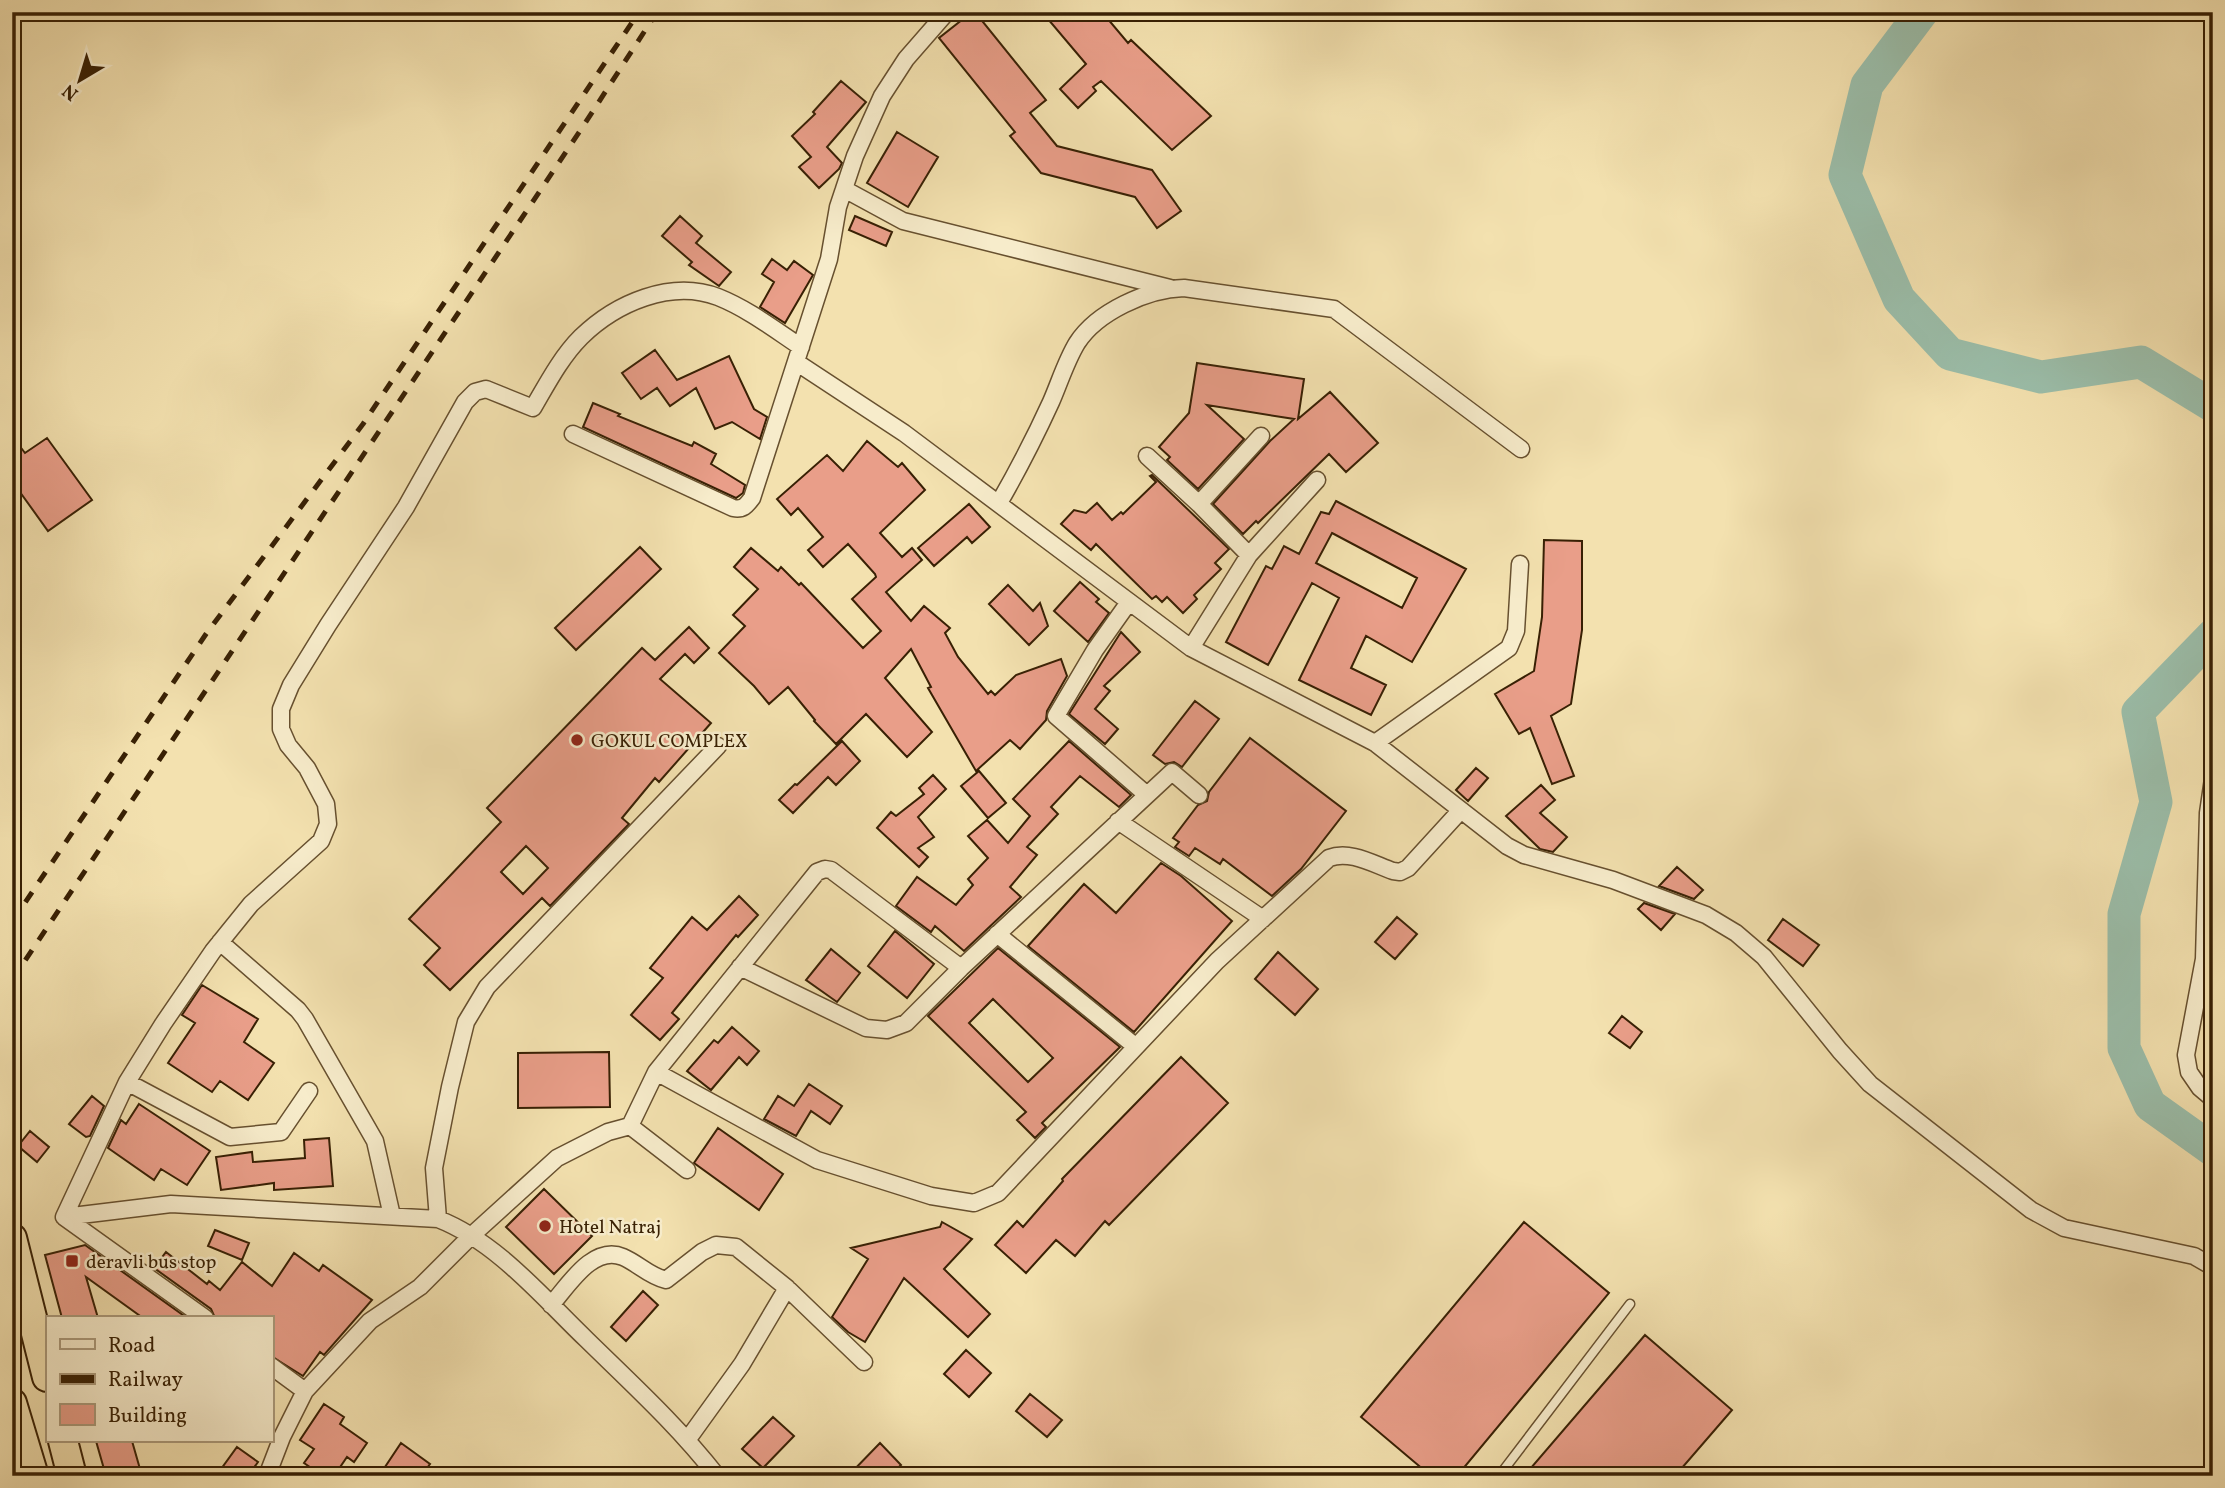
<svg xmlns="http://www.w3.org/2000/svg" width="2225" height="1488" viewBox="0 0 2225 1488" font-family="Vollkorn,serif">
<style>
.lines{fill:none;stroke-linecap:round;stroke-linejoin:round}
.river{stroke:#9bbeaa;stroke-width:33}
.building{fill:#e99e89;stroke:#382004;stroke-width:2;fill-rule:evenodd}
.lane-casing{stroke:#67502f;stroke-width:11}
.street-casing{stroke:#67502f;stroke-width:19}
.highway-casing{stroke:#382004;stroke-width:32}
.lane{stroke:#f7eccb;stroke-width:8}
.street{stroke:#f7eccb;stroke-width:16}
.highway{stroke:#f3e1af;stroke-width:28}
.rail{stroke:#382004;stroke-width:5;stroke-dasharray:12 12;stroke-linecap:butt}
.poi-dot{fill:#8f2418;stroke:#f7eccb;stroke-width:2.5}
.labels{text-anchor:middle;stroke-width:5;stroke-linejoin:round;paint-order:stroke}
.poi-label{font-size:19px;fill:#382004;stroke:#f7eccb;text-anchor:start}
</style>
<rect width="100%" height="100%" fill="#f3e1af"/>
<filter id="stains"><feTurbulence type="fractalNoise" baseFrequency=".00286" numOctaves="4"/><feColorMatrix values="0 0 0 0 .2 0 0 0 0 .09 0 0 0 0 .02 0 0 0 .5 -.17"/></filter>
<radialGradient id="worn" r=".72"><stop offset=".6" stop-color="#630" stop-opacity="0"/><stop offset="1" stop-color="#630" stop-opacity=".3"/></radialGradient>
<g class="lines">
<path class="river" d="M1922 12 1867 85 1845 175 1899 299 1950 354 2041 377 2141 362 2213 406
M2213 635 2138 712 2156 802 2124 914V1048L2150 1105 2213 1150"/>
</g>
<path class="building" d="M972 12H975L1046 100 1030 113 1057 146 1152 170 1181 211 1157 228 1135 197 1041 173 1010 136 1015 132 939 38Z
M1042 12H1102L1128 43 1131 40 1211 116 1172 150 1101 81 1093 87 1096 91 1078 108 1060 89 1086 64Z
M841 81 866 102 827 147 842 163 839 169 819 188 799 167 811 157 792 136 815 114 813 112Z
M897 132 938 157 908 207 867 183Z
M680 216 702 236 696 243 731 272 719 286 689 265 692 262 662 236Z
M855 216 892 232 886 246 849 230Z
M772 259 787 270 794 261 813 275 785 323 760 307 774 282 762 274Z
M655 350 677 380 729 356 754 409 767 417 760 439 732 422 715 429 696 388 670 406 657 388 641 399 622 373Z
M1197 363 1304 379 1298 419 1330 392 1378 443 1346 472 1329 454 1258 523 1256 521 1243 534 1213 504 1270 441 1294 419 1207 405 1244 439 1198 489 1167 460 1170 457 1159 447 1189 413Z
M593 403 620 414 618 416 692 446 694 442 716 454 711 464 745 485 743 493 736 498 583 427Z
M12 436 25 453 47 438 92 500 48 531 12 481Z
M867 441 898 467 902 463 925 490 880 533 902 557 912 548 922 560 886 592 911 621 924 606 950 628 945 633 958 657 988 694 991 691 995 695 1016 675 1061 659 1067 676 1047 711 1046 720 1020 749 1010 740 976 771 928 688 931 687 911 649 885 678 932 732 907 757 866 714 836 744 814 721 815 720 788 687 769 704 754 686 719 653 745 626 733 615 758 589 734 567 751 548 778 571 781 567 799 585 801 583 863 648 881 631 852 599 876 577 875 574 848 544 823 567 808 550 823 537 798 508 791 515 777 499 827 455 843 471Z
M1152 475 1229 549 1215 563 1221 569 1194 595 1197 599 1183 613 1167 597 1162 602 1156 596 1152 599 1096 544 1091 550 1061 524 1074 510 1086 513 1097 503 1112 520 1121 512 1123 514 1156 482 1150 476Z
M1336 501 1466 569 1412 662 1366 636 1351 668 1386 685 1371 715 1299 680 1339 598 1312 583 1268 665 1226 642 1266 566 1272 569 1284 546 1299 554 1321 512 1329 514ZM1332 533 1417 578 1402 608 1316 563Z
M969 504 990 527 972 543 967 537 934 566 918 548Z
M1544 540 1582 541V630L1571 704 1551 716 1574 776 1552 784 1530 728 1519 734 1495 694 1534 671 1542 617Z
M640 547 661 569 576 650 555 628Z
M1080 582 1099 599 1096 602 1109 613 1088 642 1054 611Z
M1008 585 1033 611 1040 603 1048 626 1029 645 989 604Z
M689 627 709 648 694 663 685 654 660 679 711 723 659 782 655 778 622 818 629 824 550 906 542 898 450 990 424 965 440 948 409 919 501 822 487 808 642 648 655 660ZM526 846 548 868 523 894 501 872Z
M1121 632 1140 652 1104 686 1110 691 1095 709 1118 729 1105 744 1069 714Z
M1195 701 1219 719 1182 767 1174 762 1165 764 1153 755Z
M1250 738 1346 811 1301 869 1272 896 1223 859 1220 864 1195 848 1189 856 1175 847 1179 842 1173 838 1198 805 1207 801 1209 792Z
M842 741 860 761 836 785 828 777 793 813 779 800 795 784 797 785Z
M1069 741 1131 795 1119 807 1080 776 1051 807 1058 814 1027 847 1037 855 1010 887 1021 897 964 951 935 926 931 932 896 906 917 877 956 905 973 885 968 879 988 858 968 836 987 820 1008 843 1030 816 1013 799Z
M1476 768 1488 778 1468 801 1456 790Z
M979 771 1006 803 988 818 961 786Z
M933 775 946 789 918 817 934 837 918 848 928 857 919 867 877 828 891 812 896 816 924 794 919 788Z
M1541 785 1555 800 1540 813 1567 837 1553 852 1540 849 1506 816Z
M1161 863 1181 876 1232 921 1134 1032 1028 946 1084 884 1116 913Z
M1677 867 1703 890 1694 899 1659 886Z
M739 896 758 915 738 937 736 935 672 1013 679 1019 660 1040 631 1015 663 978 650 968 692 917 707 930Z
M1644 903 1675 914 1661 930 1638 909Z
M1397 917 1417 934 1395 959 1375 942Z
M1783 919 1819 945 1803 966 1768 940Z
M895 931 934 964 907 998 868 966Z
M998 948 1120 1047 1042 1123 1046 1127 1035 1138 1017 1120 1026 1112 928 1016ZM993 999 1053 1058 1028 1082 969 1023Z
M831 949 860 973 837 1002 806 980Z
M1278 952 1318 989 1295 1015 1255 979Z
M202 985 258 1019 244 1042 274 1063 248 1100 220 1081 212 1092 168 1063 195 1023 182 1015Z
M1622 1016 1642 1032 1630 1048 1609 1033Z
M732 1027 759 1051 747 1065 739 1057 711 1090 687 1071 714 1040 718 1043Z
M609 1052 610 1107 518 1108V1053Z
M1181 1057 1228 1103 1109 1225 1105 1221 1075 1256 1056 1240 1026 1273 995 1245 1017 1221 1023 1227 1063 1181 1062 1179Z
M809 1084 842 1106 830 1124 811 1111 796 1136 764 1119 778 1096 794 1106Z
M92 1096 104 1106 90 1136 86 1137 69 1124Z
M139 1104 210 1151 187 1185 161 1169 154 1180 108 1148 121 1120 126 1124Z
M718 1128 783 1174 759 1210 694 1163Z
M30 1131 49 1147 37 1162 18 1146Z
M329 1138 333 1186 274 1190V1183L221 1190 216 1157 252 1152 253 1162 305 1158 304 1140Z
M544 1189 592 1236 554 1274 506 1227Z
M942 1222 972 1239 944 1269 990 1314 968 1337 904 1278 865 1342 848 1332 832 1317 868 1259 851 1248 940 1227Z
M1524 1222 1609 1293 1457 1476H1431L1361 1417Z
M215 1230 249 1243 242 1260 208 1246Z
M85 1245 187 1318H143L86 1277 98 1318H62L45 1255Z
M166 1252 207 1284 209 1281 220 1290 242 1262 272 1286 294 1253 319 1271 323 1265 372 1300 324 1355 320 1352 303 1376 271 1356V1318H215L211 1309 154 1268Z
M643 1291 658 1305 626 1341 611 1327Z
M1645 1335 1732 1410 1675 1476H1524Z
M966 1350 991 1373 969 1397 944 1374Z
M1030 1394 1062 1420 1047 1437 1016 1411Z
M324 1404 344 1417 340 1424 367 1443 354 1462 347 1457 334 1476H323L304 1463 314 1449 300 1440Z
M773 1417 794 1436 763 1468 742 1449Z
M96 1441H132L142 1476H106Z
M401 1443 430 1464 421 1476H379Z
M880 1443 901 1465 890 1476H848Z
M237 1447 258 1462 248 1476H216Z"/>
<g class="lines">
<g class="lane-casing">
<path id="lane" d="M1499 1476 1630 1304"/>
</g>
<g class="street-casing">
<path id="street" d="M844 189 903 221 1170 288
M796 362 904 433 1191 648 1375 743 1507 846 1524 855 1613 880 1706 915 1736 933 1764 957 1840 1051 1870 1084 2031 1210 2064 1228 2194 1256 2213 1267
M573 434 733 508C743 510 746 506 752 498L829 259 838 207 855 156 882 96 906 59 947 12
M1147 456 1199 504 1249 555
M999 503C1018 470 1035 437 1051 402 1059 384 1066 361 1077 343 1097 312 1147 289 1184 288L1334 309 1521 449
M1199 504 1261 436
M1129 602 1095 650 1056 716 1147 795
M1191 648 1249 555 1317 480
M1375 743 1509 648 1516 631 1520 564
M2213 779 2208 813 2204 959 2186 1055 2189 1072 2200 1088 2213 1099
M1118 821 1263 919
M997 934 1135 1046
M220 942 298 1010 305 1019 375 1141 392 1216
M740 967 866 1028 887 1030 906 1023 961 968 1172 772 1199 795
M656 1072 817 1160 931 1196 974 1203 998 1193 1217 961 1329 858C1350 850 1373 864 1393 871L1400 872 1408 868 1461 810
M127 1082 230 1137 281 1132 309 1091
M630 1126 687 1170
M64 1217 127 1082 163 1024 213 951 251 904 321 841 328 824 326 804 307 768 288 745 281 729V709L291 685 328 625 406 507 465 402 475 392 486 389 533 408C547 384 561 357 581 337 616 303 671 279 718 297 748 309 774 329 801 347
M438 1219 434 1168 450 1087 466 1022 487 987 718 746
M551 1305C568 1286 593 1244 623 1257 639 1264 649 1276 666 1280L702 1252 716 1245 736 1247 787 1288 864 1362
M205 1318 64 1217 171 1204 438 1219C497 1242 542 1297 587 1340 632 1384 678 1426 717 1476
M271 1366 305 1391 370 1321 420 1287 471 1236 557 1158 608 1132 630 1126 656 1072 817 872 825 869 831 870 961 968
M688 1439 742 1364 787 1288
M267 1476 282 1437 305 1391"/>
</g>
<g class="highway-casing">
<path id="highway" d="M12 1238 47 1377
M12 1403 34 1476
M63 1441 72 1476"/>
</g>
<use href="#lane" class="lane"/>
<use href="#street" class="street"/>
<use href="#highway" class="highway"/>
<path class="rail" d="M12 922 206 634 363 424 639 12
M12 980 580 131 657 12"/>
</g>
<g class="poi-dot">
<circle cx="577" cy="740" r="7"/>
<circle cx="545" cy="1226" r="7"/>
<rect x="65" y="1254" width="14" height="14" rx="3.5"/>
</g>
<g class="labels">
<g class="poi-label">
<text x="591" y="747">GOKUL COMPLEX</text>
<text x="559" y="1233">Hotel Natraj</text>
<text x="86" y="1268">deravli bus stop</text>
</g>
</g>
<rect width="2225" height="1488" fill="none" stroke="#f3e1af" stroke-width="42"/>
<rect x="14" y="14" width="2197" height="1460" fill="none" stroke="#382004" stroke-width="3.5"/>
<rect x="21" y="21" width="2183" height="1446" fill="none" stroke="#382004" stroke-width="2"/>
<rect x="46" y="1316" width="228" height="126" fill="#f7eccb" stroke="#ab9a7b" stroke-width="2"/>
<rect x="60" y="1339" width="35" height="10" fill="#f7eccb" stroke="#ab9a7b" stroke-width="2"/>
<text x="108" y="1352" font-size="21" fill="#382004">Road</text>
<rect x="60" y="1374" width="35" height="10" fill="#382004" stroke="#ab9a7b" stroke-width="2"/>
<text x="108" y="1386" font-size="21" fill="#382004">Railway</text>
<rect x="60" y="1404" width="35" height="21" fill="#e99e89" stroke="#ab9a7b" stroke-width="2"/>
<text x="108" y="1422" font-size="21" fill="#382004">Building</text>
<g transform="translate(80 80) rotate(218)" stroke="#f7eccb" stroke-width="5" paint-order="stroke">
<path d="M0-5L12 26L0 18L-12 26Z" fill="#382004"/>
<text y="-10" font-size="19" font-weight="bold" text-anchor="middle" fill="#382004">N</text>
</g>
<rect width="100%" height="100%" filter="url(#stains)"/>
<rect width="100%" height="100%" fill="url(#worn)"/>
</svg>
